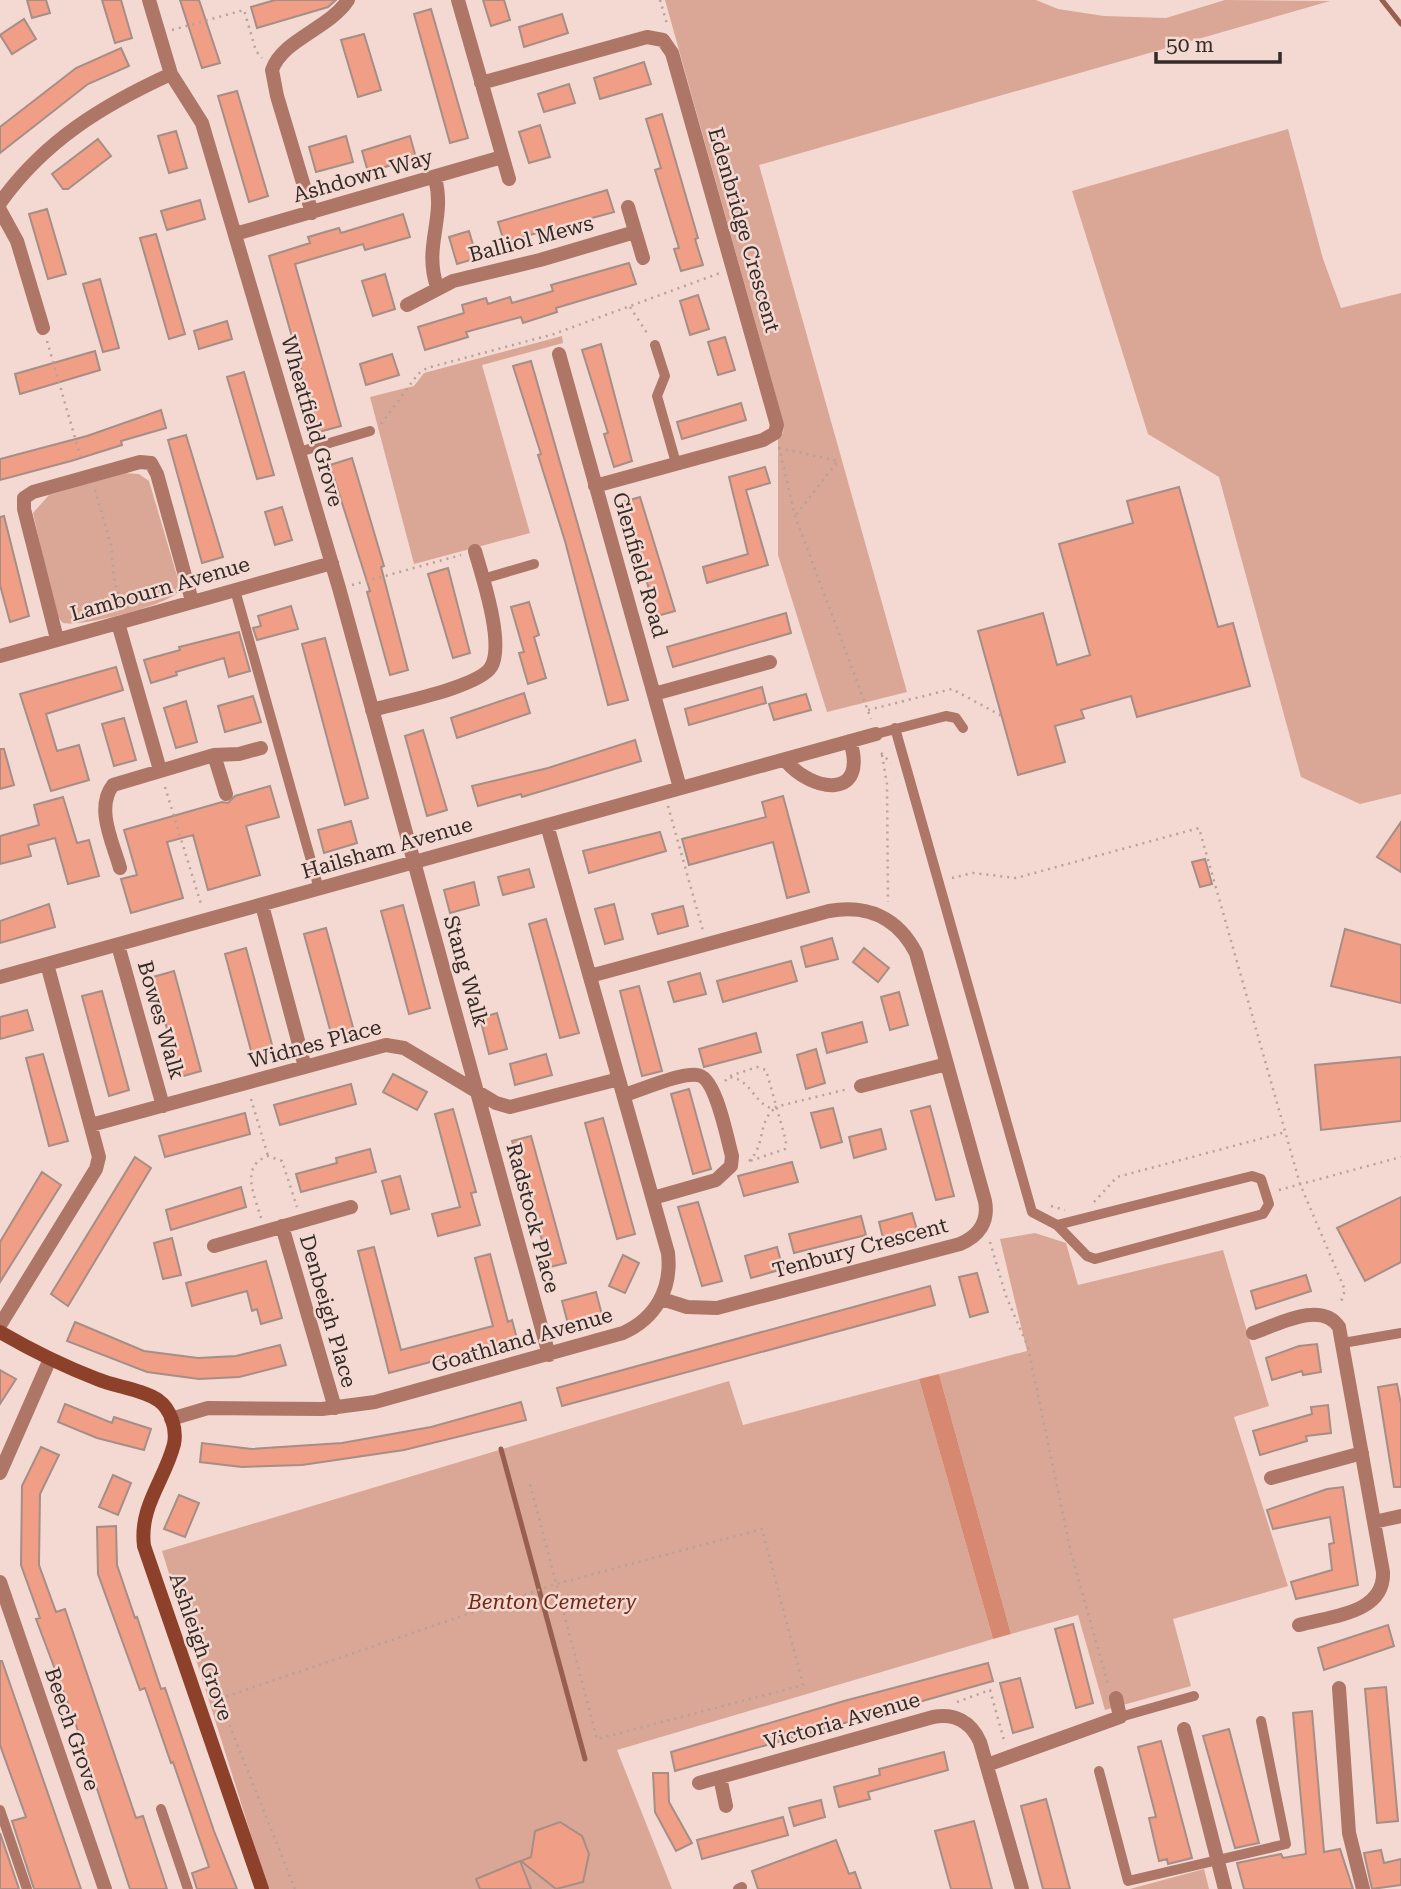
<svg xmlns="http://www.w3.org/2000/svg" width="1401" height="1889" viewBox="0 0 1401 1889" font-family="'Roboto Serif',serif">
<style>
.green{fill:#daa696}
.forest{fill:#d78870}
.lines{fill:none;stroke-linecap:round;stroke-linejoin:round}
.stream{stroke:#985f4e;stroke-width:5}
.building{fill:#f09e86;stroke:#a68e87;stroke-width:2}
.path{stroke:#b6a29b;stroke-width:2.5;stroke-dasharray:2 5;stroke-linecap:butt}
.lane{stroke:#ad7666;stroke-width:10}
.street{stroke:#ad7666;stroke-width:14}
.secondary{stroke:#8e412a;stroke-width:14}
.labels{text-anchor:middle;stroke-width:5;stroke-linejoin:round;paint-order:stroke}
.street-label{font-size:21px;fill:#342b28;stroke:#f3d9d1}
.park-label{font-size:21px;font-style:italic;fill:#712913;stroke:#f3d9d1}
</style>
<rect width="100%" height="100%" fill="#f3d9d1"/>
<path class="green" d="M665 0H1036L1058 9 1104 16 1166 18 1225 0 1330 1 759 165 907 692 827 712 778 555V439L783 433 784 425Z
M1288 129 1323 259 1341 308 1401 293V794L1360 804 1301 777 1219 477 1148 434 1072 191Z
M562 336 563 343 482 365 530 533 414 564 370 397 414 386 424 373Z
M125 473 139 474 149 481 180 586 178 592C165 606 82 627 63 623L56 615 33 513 49 495Z
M1035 1233 1066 1243 1078 1285 1223 1250 1269 1406 1234 1417 1288 1586 1173 1619 1191 1686 1105 1710 1078 1615 1011 1634 939 1374 1027 1351 1000 1239Z
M919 1379 993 1639 617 1750 672 1889H268L162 1551 729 1381 743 1425Z
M1204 1869 1209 1889H1130Z"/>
<path class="forest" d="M939 1374 1011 1634 993 1639 919 1379Z"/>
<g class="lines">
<path class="stream" d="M1382 0 1401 24
M501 1449 585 1759"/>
</g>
<path class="building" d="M27 0H46L50 13 32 18Z
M102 0H121L132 38 115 43Z
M180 0H199L220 63 202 68Z
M275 0H336L328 7 257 28 251 7Z
M483 0H504L510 20 491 26Z
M431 9 468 138 450 143 414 14Z
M562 14 568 33 524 47 519 27Z
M24 19 36 39 12 54 0 35Z
M364 34 381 90 358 97 341 40Z
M121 48 129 66 88 84 0 153V127L76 68Z
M644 62 651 84 600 99 594 78Z
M569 84 575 103 544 112 538 94Z
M237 91 268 196 249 202 218 96Z
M662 114 698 238 695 239 703 265 681 271 674 249 679 248 655 170 661 168 646 119Z
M540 125 550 157 529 163 519 132Z
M176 131 187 168 169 173 158 136Z
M346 136 353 162 316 172 309 147Z
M410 136 416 158 368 172 362 151Z
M98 139 111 156 68 189H63L52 174Z
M607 190 614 212 504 242 498 222Z
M200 200 205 219 167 230 161 211Z
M47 209 66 274 48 279 29 214Z
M403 214 410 237 365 250 363 244 295 264 341 426 319 432 269 256 310 243 308 237 339 228 341 233Z
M469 231 477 258 457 264 449 237Z
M156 234 185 334 169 339 140 238Z
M629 263 636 284 556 308 557 312 523 323 521 317 466 332 468 337 425 350 418 327 464 313 462 305 486 298 488 304 510 297 512 303 553 291 551 285Z
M385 274 395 309 373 316 362 281Z
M100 279 119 348 103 352 83 284Z
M698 295 709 329 690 335 680 301Z
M227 321 232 339 199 349 194 331Z
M725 337 735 370 718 375 708 342Z
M601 344 632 461 614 467 604 434 608 433 582 350Z
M95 351 100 370 20 394 15 374Z
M392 354 399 375 366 385 360 364Z
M531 361 628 700 608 705 565 541 538 455 541 454 513 366Z
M244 372 274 475 257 479 227 377Z
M741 403 746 420 682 439 677 422Z
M161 410 166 428 121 441 122 445 71 461 0 480V459L87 436Z
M186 435 223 557 202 563 168 440Z
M352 458 384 566 381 567 408 670 390 675 367 592 370 591 330 465Z
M765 467 770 483 746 490 768 565 707 583 703 567 748 554 729 477Z
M1179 487 1218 627 1233 623 1250 686 1137 717 1131 696 1081 710 1084 718 1055 726 1065 762 1018 775 978 631 1043 613 1057 665 1090 655 1059 544 1133 523 1127 501Z
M640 497 675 611 657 616 623 502Z
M282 507 292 540 275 545 265 512Z
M4 516 29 616 10 622 0 585V517Z
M448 568 470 653 453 658 428 574Z
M529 602 539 635 534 637 546 678 528 684 519 653 524 652 511 607Z
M291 606 298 629 257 640 253 628 261 626 258 616Z
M786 613 791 633 673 667 667 647Z
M239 632 250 671 229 677 224 658 176 672 177 675 151 683 144 660 180 650 179 647Z
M325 638 368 798 345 805 302 644Z
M116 667 123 690 46 714 57 751 79 745 89 780 51 791 20 694Z
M762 687 766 703 689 725 685 709Z
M524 693 530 713 457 738 451 718Z
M806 694 811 710 774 720 769 704Z
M253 696 261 722 225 732 218 706Z
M186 701 197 742 176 748 164 708Z
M124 718 136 760 114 766 102 724Z
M423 730 447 810 427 816 405 736Z
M635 740 641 761 522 797 521 794 478 806 472 786 548 768Z
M0 749H4L14 785 0 789Z
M270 786 279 817 246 826 260 875 208 890 193 835 167 842 183 898 131 913 121 879 137 875 124 830 222 802 228 803 235 796Z
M783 796 809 892 787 898 773 842 689 865 682 839 766 817 762 802Z
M63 797 77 843 89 840 99 876 68 884 55 838 28 845 31 856 0 864V836L39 825 34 805Z
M351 821 357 843 324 853 318 830Z
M1401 822V872L1377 857Z
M660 832 666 851 589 873 583 851Z
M1205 859 1212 884 1200 887 1192 862Z
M529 869 534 887 503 895 498 877Z
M474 882 479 905 450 913 444 890Z
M49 904 55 927 0 943V921Z
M614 904 623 939 605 944 595 909Z
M403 905 430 1008 409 1014 381 911Z
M683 906 688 926 658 934 652 914Z
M546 919 579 1033 560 1038 529 924Z
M326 928 354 1031 332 1037 304 934Z
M1345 929 1401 945V1003L1331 986Z
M832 938 838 959 806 967 801 947Z
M246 948 274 1052 253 1058 225 954Z
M864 948 889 968 878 982 853 962Z
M791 961 797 981 723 1002 717 981Z
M174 971 201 1071 180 1077 153 977Z
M700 973 706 994 674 1002 668 982Z
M639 986 662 1071 642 1076 620 991Z
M102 991 129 1090 109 1096 82 996Z
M899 992 908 1025 890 1030 881 997Z
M27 1010 33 1030 0 1039V1017Z
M497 1013 507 1049 489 1054 480 1018Z
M862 1022 867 1042 827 1053 822 1033Z
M756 1033 761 1052 704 1067 699 1049Z
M816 1049 825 1083 806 1089 797 1055Z
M43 1054 68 1141 49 1146 26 1058Z
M546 1054 552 1075 515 1085 510 1064Z
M1401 1057V1121L1321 1130 1315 1065Z
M393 1074 427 1092 417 1110 383 1092Z
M351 1084 356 1104 280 1125 274 1105Z
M689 1089 711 1169 693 1174 671 1094Z
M930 1106 954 1196 936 1200 911 1111Z
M833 1108 842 1142 821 1148 811 1113Z
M453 1109 476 1192 471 1193 480 1225 438 1236 432 1214 460 1207 435 1114Z
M245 1113 250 1134 165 1157 159 1136Z
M603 1118 635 1234 617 1239 585 1123Z
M881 1129 886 1149 854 1158 849 1137Z
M531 1136 566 1263 550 1267 512 1141Z
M370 1149 376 1172 301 1192 296 1174 337 1163 336 1158Z
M135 1157 151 1168 68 1306 51 1294Z
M792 1162 798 1182 744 1196 738 1176Z
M42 1172 61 1185 0 1282V1242Z
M400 1176 409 1209 391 1214 382 1181Z
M241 1187 246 1207 171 1230 166 1210Z
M1401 1197V1262L1365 1281 1337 1228Z
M698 1202 722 1281 702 1286 678 1207Z
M912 1213 918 1233 884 1242 879 1222Z
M861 1216 866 1235 794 1253 789 1234Z
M172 1238 181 1275 163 1279 154 1243Z
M374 1247 401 1350 493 1326 475 1258 490 1254 508 1322 512 1320 517 1339 389 1373 358 1251Z
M777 1247 783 1269 751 1278 745 1256Z
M623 1255 639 1263 625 1293 609 1286Z
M266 1261 282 1318 261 1324 257 1309 252 1311 247 1291 192 1306 186 1283Z
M977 1273 988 1312 970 1317 959 1277Z
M1306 1275 1311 1291 1256 1309 1251 1291Z
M930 1286 935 1305 562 1406 557 1388Z
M596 1292 602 1315 568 1324 562 1301Z
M75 1322 144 1351 198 1358 236 1356 280 1345 286 1365 239 1377 199 1379 147 1372 67 1341Z
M1317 1344 1321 1372 1303 1375 1302 1371 1272 1380 1266 1358 1299 1346Z
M0 1370 16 1379 0 1404Z
M1397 1384 1401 1404V1487H1394L1378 1387Z
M521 1402 526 1420 404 1450 302 1465 242 1467 200 1462 202 1443 252 1449 342 1443 431 1427Z
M65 1404 112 1423 114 1417 151 1429 144 1450 97 1438 58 1422Z
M1328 1405 1331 1433 1306 1436 1307 1441 1260 1455 1253 1431 1312 1414 1311 1407Z
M41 1447 59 1455 40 1494 39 1565 56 1612 65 1609 136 1818 143 1816 167 1889H130L76 1725 36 1619 40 1618 21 1565 22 1486Z
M113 1475 131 1483 118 1515 99 1507Z
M1343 1487 1358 1585 1296 1599 1291 1582 1332 1570 1329 1544 1334 1543 1330 1517 1273 1529 1267 1510 1327 1489Z
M179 1495 199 1503 185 1537 164 1529Z
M116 1526 117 1565 135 1618 137 1617 161 1689 165 1688 214 1831 237 1889H197L192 1873 209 1867 173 1762 171 1763 145 1688 140 1690 98 1574 97 1527Z
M1073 1624 1093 1703 1076 1708 1055 1629Z
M1388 1625 1394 1646 1324 1670 1318 1648Z
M0 1661H2L81 1889H34L12 1821 26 1817 0 1745Z
M988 1663 993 1681 675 1771 671 1752 844 1701Z
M1020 1678 1033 1727 1013 1733 1000 1683Z
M1386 1687 1398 1821 1377 1823 1365 1689Z
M1312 1711 1324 1852 1340 1849 1353 1889H1244L1237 1863 1281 1854 1283 1858 1306 1854 1293 1713Z
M1229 1729 1259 1843 1235 1848 1203 1736Z
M1161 1741 1192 1858 1168 1864 1167 1859 1159 1861 1155 1844 1149 1818 1156 1817 1138 1747Z
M944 1752 948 1770 868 1792 870 1799 839 1807 834 1787 880 1775 879 1769Z
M653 1773H668L669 1802 692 1843 676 1851 655 1812Z
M1046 1799 1070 1889H1043L1021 1806Z
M821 1800 825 1817 794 1826 789 1808Z
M783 1817 788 1835 702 1859 697 1840Z
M974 1821 992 1889H951L935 1831Z
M560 1822 582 1836 589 1854 583 1882 556 1889 521 1861 531 1857 535 1831Z
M0 1833 19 1889H0Z
M836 1840 849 1874 855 1872 861 1889H758L752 1871Z
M1381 1850 1384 1863 1401 1859V1885L1372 1889 1364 1853Z
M520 1861 531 1889H480L476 1879Z"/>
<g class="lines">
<path class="path" d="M660 0 667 24
M172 30 244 10 256 51 262 58
M630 307 647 333
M47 341 82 462
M381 424 418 374 427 368 554 334 720 273
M779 447 795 516 871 719
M779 448 838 461 795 516
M95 490 111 545 114 578 122 606
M352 585 461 555
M868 710 952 689 1002 716
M881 753 891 763
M882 755 887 784 888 902
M165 787 201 904
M668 806 703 931
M952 878 973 873 1016 878 1199 828 1300 1184 1345 1290 1340 1305
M730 1076 757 1067 766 1070 786 1141 785 1149 747 1162
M725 1081 729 1077C751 1079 753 1102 771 1108L848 1089
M251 1099 268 1156
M749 1161C766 1145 757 1124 774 1109
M1279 1190 1401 1157
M1094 1202 1117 1177 1286 1132
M1051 1206 1065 1210
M261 1218C255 1196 239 1166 268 1156L282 1161 297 1207
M990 1242 1006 1296 1028 1347 1071 1553 1108 1684
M219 1699 295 1889
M213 1701 556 1584 762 1529 803 1685 597 1739 529 1480
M957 1702 990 1690 1005 1744"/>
<path class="lane" d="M655 345 665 376 657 396 676 463
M299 452 370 431
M483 579 534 564
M235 590 319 889
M895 728 1032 1212 1057 1225 1087 1256 1095 1259 1263 1214 1269 1204 1261 1179 1252 1176 1057 1225
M876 734 946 716 956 718 963 728
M1343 1343 1401 1333
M1120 1717 1194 1696
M1099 1771 1128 1881 1286 1844 1261 1721
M161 1809 188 1889
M0 1810 27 1889
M738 1889 742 1887"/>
<path class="street" d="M149 0 171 74 202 123 339 588 549 1355
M458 0 509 179
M481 83 647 37 663 40 672 53 777 425 775 433 763 440 595 486
M435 178C446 219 423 245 437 287
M0 203C44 141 103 105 171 74
M628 207 643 258
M0 210 17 241 43 328
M312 213 277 96 272 70C283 39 329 29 348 0
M235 234 502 157
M407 305 453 281 540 260 635 232
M559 354 680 788
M118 623 160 770
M57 639 24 509V498L33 492 140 462 151 463 157 474 192 601
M0 656 332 563
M654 694 770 662
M372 710C397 703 479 687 491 667 505 644 482 576 475 551
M214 755 239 754 261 748
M785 760C812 793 869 800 850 741
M120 868C113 843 95 808 113 785L214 755 226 794
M262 905 305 1067
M118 945 163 1106
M590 976 829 911C868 904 898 918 916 953L985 1201C989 1222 979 1236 960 1244L717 1308 687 1307 662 1299
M0 977 876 734
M861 1086 947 1064
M624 1095C642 1090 679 1073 697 1075 716 1076 727 1139 732 1156L731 1166 716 1180 653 1198
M91 1125 386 1045 404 1048 496 1103 510 1107 619 1079
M282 1226 335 1408
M214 1246 351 1207
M0 1325 96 1169 99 1157 47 964
M1253 1333C1277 1325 1321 1300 1339 1327L1383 1572C1385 1614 1330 1616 1299 1625
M171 1419 208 1408 322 1409 375 1402 623 1333C656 1318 672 1289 668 1253L547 825
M0 1473 50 1359
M1271 1478 1362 1453
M1374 1522 1401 1516
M0 1582 105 1889
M1339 1688 1349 1833 1363 1889
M1184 1729 1225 1889
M987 1765 1120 1717 1116 1698
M720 1777 726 1806
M699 1783 933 1717C955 1713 971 1722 980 1742L1022 1889"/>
<path class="secondary" d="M0 1332C31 1350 63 1366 97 1379 116 1387 141 1389 158 1400 171 1409 177 1429 174 1444 165 1480 139 1506 144 1546L262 1889"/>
</g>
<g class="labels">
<g class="street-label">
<text transform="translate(363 176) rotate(-16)" y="7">Ashdown Way</text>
<text transform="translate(744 230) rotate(74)" y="7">Edenbridge Crescent</text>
<text transform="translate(531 239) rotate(-15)" y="7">Balliol Mews</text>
<text transform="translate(312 421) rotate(74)" y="7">Wheatfield Grove</text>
<text transform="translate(640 565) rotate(74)" y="7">Glenfield Road</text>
<text transform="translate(160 589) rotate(-16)" y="7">Lambourn Avenue</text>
<text transform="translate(387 848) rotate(-16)" y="7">Hailsham Avenue</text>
<text transform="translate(466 971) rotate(74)" y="7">Stang Walk</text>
<text transform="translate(161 1020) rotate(74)" y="7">Bowes Walk</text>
<text transform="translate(315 1044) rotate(-15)" y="7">Widnes Place</text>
<text transform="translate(533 1218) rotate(75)" y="7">Radstock Place</text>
<text transform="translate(860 1248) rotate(-15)" y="7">Tenbury Crescent</text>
<text transform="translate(328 1311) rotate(74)" y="7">Denbeigh Place</text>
<text transform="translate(522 1340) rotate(-16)" y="7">Goathland Avenue</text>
<text transform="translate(201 1647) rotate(71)" y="7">Ashleigh Grove</text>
<text transform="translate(842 1721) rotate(-16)" y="7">Victoria Avenue</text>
<text transform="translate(72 1729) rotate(71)" y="7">Beech Grove</text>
</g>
<g class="park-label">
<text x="552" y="1609">Benton Cemetery</text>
</g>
</g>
<path d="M1156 52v10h124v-10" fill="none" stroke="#342b28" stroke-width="3.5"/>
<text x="1166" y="52" font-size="21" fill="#342b28" stroke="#f3d9d1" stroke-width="5" paint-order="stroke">50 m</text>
</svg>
